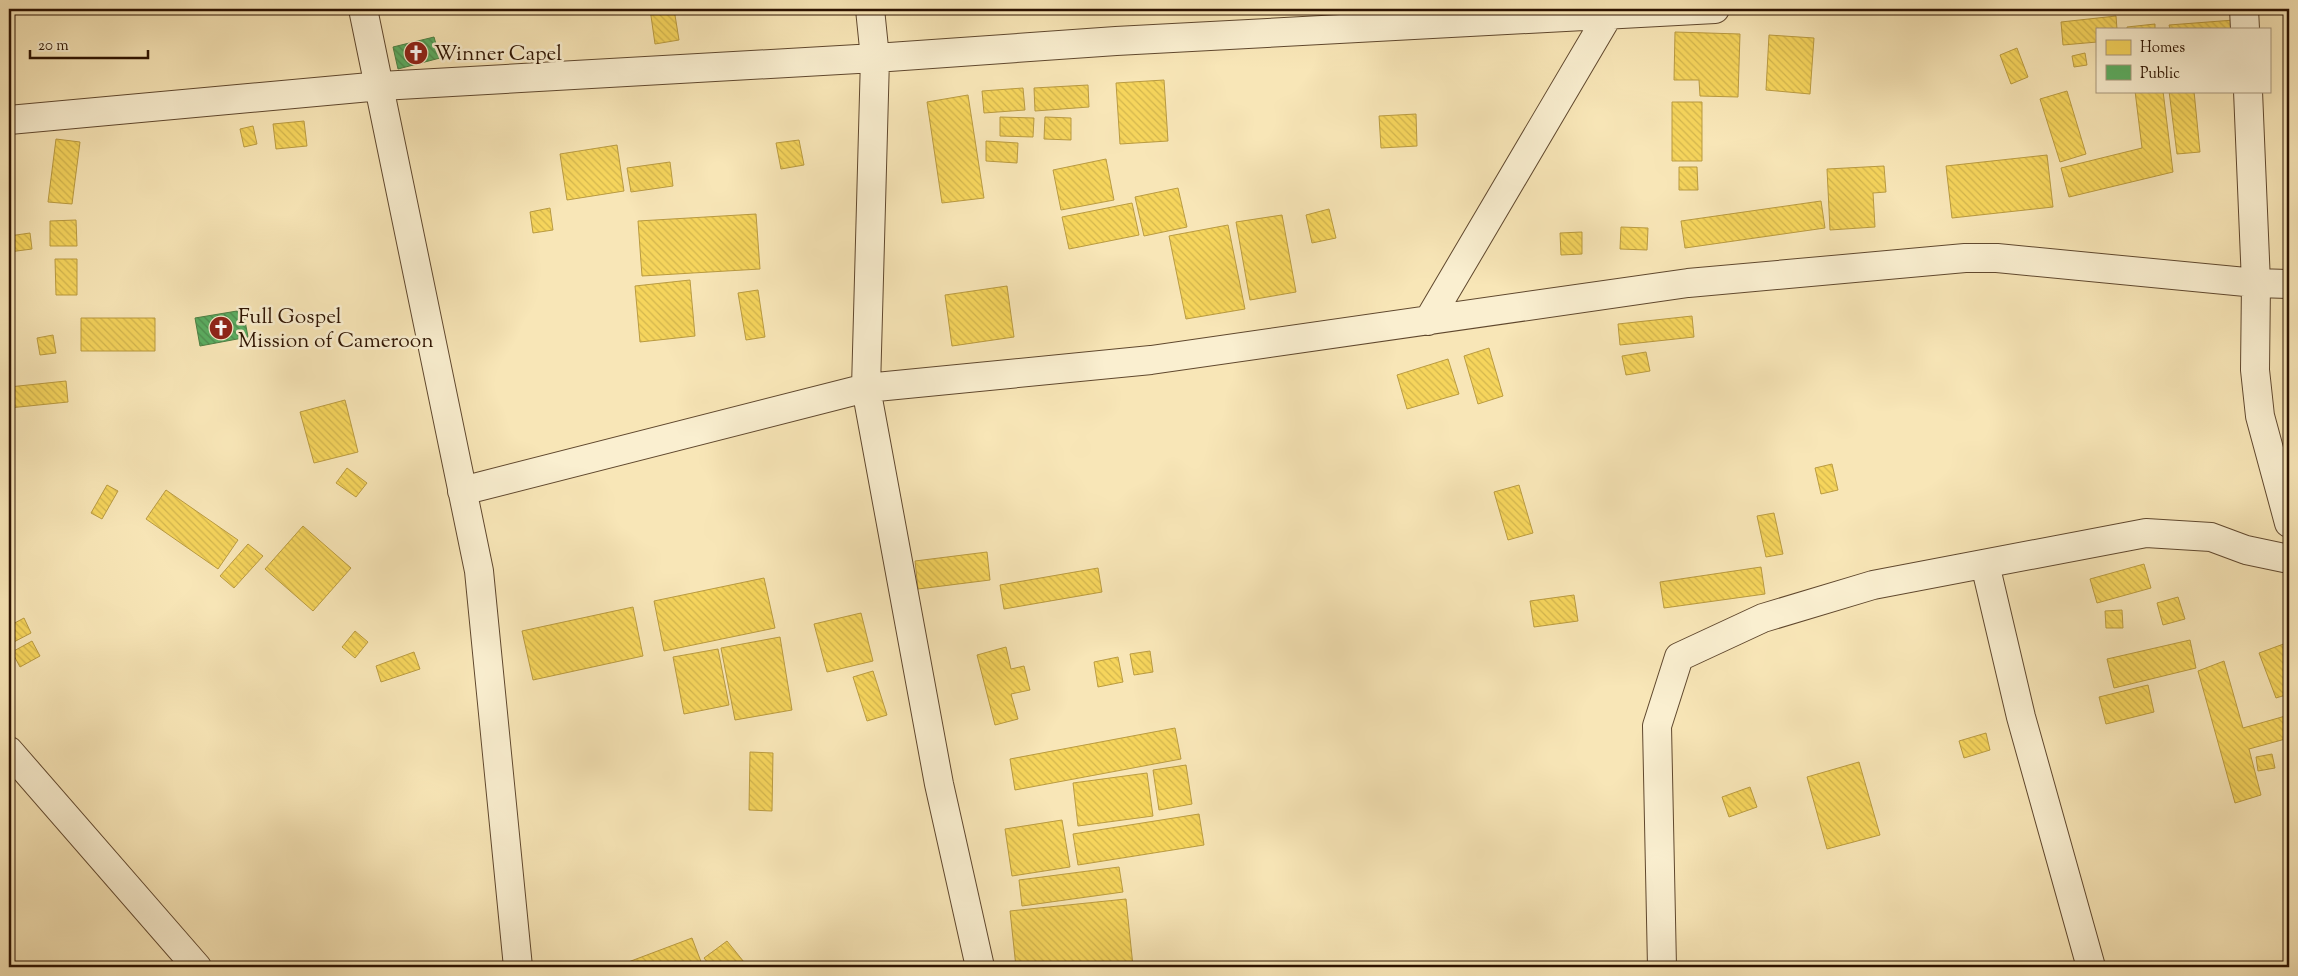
<svg xmlns="http://www.w3.org/2000/svg" width="2298" height="976" viewBox="0 0 2298 976" font-family="'Sorts Mill Goudy',serif">
<style>
.homes{fill:url(#homes-back-hatch);stroke:#ba9b41}
.public{fill:url(#public-back-hatch);stroke:#4c8044}
.lines{fill:none;stroke-linecap:round;stroke-linejoin:round}
.minor-casing{stroke:#60482e;stroke-width:30}
.minor{stroke:#faefd0;stroke-width:28}
.labels{text-anchor:middle;stroke-width:5;stroke-linejoin:round;paint-order:stroke}
.poi-label{font-size:21px;fill:#2d1301;stroke:#faefd0;text-anchor:start}
</style>
<defs>
<pattern id="homes-back-hatch" width="6" height="6" patternUnits="userSpaceOnUse" patternTransform="scale(1.25)"><rect width="6" height="6" fill="#f6d55c"/><path d="M-1 5l2 2M0 0l6 6M5-1l2 2" fill="none" stroke="#d3b64e"/></pattern>
<pattern id="public-back-hatch" width="6" height="6" patternUnits="userSpaceOnUse" patternTransform="scale(1.25)"><rect width="6" height="6" fill="#5aae61"/><path d="M-1 5l2 2M0 0l6 6M5-1l2 2" fill="none" stroke="#4b8c4e"/></pattern>
</defs>
<rect width="100%" height="100%" fill="#f8e6b7"/>
<filter id="stains"><feTurbulence type="fractalNoise" baseFrequency=".004" numOctaves="4"/><feColorMatrix values="0 0 0 0 .2 0 0 0 0 .09 0 0 0 0 .02 0 0 0 .5 -.17"/></filter>
<radialGradient id="worn" r=".72"><stop offset=".6" stop-color="#630" stop-opacity="0"/><stop offset="1" stop-color="#630" stop-opacity=".3"/></radialGradient>
<path class="homes" d="M650 9H674L679 40 655 44Z
M2116 16 2117 29H2097V42L2063 45 2061 22Z
M2234 20 2235 29H2170L2169 25Z
M2155 24V29H2127V27Z
M1675 32 1740 34 1738 97 1700 96 1699 80H1674Z
M1769 35 1814 38 1810 94 1766 90Z
M2017 48 2028 77 2011 84 2000 55Z
M2085 53 2087 65 2074 67 2072 56Z
M1164 80 1168 141 1120 144 1116 83Z
M1088 85 1089 107 1035 111 1034 88Z
M1023 88 1025 110 984 113 982 91Z
M2067 91 2086 154 2060 162 2040 99Z
M2135 91H2163L2173 172 2069 197 2061 168 2142 148Z
M2169 91H2194L2200 152 2177 154Z
M968 95 984 198 942 203 927 102Z
M1672 102H1702V161H1672Z
M1416 114 1417 146 1381 148 1379 116Z
M1000 117 1034 118 1033 137 1000 136Z
M1045 117 1071 118V140L1044 139Z
M304 121 307 146 276 149 273 124Z
M253 126 257 144 244 147 240 129Z
M56 139 80 142 72 204 48 202Z
M799 140 804 165 781 169 776 143Z
M986 141 1018 143 1017 163 986 161Z
M617 145 624 191 567 200 560 154Z
M2047 155 2053 207 1952 218 1946 166Z
M1106 159 1114 200 1061 210 1053 170Z
M670 162 673 186 631 192 627 168Z
M1884 166 1886 192 1873 193 1875 227 1830 230 1827 169Z
M1679 167H1697L1698 190H1679Z
M1178 188 1187 227 1144 236 1135 197Z
M1821 201 1825 228 1685 248 1681 221Z
M1132 203 1139 235 1069 249 1062 217Z
M550 208 553 230 533 233 530 212Z
M1329 209 1336 238 1312 243 1306 215Z
M756 214 760 269 642 276 638 221Z
M1282 215 1296 292 1250 300 1236 222Z
M76 220 77 246H50V221Z
M1228 225 1245 309 1186 319 1169 236Z
M1621 227 1648 228 1647 250 1620 249Z
M1582 232V254L1561 255 1560 233Z
M30 233 32 249 9 252V236Z
M55 259H77V295H56Z
M690 280 695 336 640 342 635 286Z
M1007 286 1014 337 952 346 945 295Z
M758 290 765 337 746 340 738 293Z
M1692 316 1694 337 1620 345 1618 324Z
M81 318H155V351H81Z
M53 335 56 353 40 355 37 338Z
M1489 348 1503 396 1478 404 1464 356Z
M1646 352 1650 371 1626 375 1622 356Z
M1448 359 1459 394 1407 409 1397 375Z
M66 381 68 402 9 408V387Z
M345 400 358 452 314 463 300 412Z
M1832 464 1838 490 1821 494 1815 468Z
M347 468 367 483 356 497 336 483Z
M107 485 118 491 102 519 91 513Z
M1519 485 1533 533 1508 540 1494 492Z
M166 490 238 540 218 569 146 519Z
M1774 513 1783 554 1766 557 1757 516Z
M303 526 351 568 313 611 265 569Z
M248 544 263 556 234 588 220 576Z
M987 552 990 580 918 589 915 561Z
M2144 564 2151 588 2097 603 2090 579Z
M1761 567 1765 594 1664 608 1660 582Z
M1098 568 1102 592 1004 609 1000 585Z
M764 578 775 628 664 651 654 601Z
M1574 595 1578 621 1534 627 1530 601Z
M2178 597 2185 619 2163 625 2157 603Z
M633 607 643 656 533 680 522 631Z
M2122 610 2123 628H2106L2105 611Z
M861 613 873 661 827 672 814 624Z
M24 618 31 633 10 644 9 626Z
M355 631 368 642 355 658 342 647Z
M780 637 792 710 735 720 721 648Z
M2190 640 2196 668 2114 688 2107 659Z
M32 641 40 656 20 667 12 652Z
M2289 642V694L2276 698 2259 653Z
M1006 647 1011 669 1024 666 1030 690 1011 694 1018 719 995 725 977 655Z
M718 649 729 705 684 714 673 657Z
M1150 651 1153 672 1134 675 1130 654Z
M414 652 420 669 381 682 376 666Z
M1118 657 1123 682 1098 687 1094 662Z
M2224 661 2243 728 2289 715V738L2249 749 2261 795 2235 803 2198 671Z
M873 671 887 715 867 721 853 677Z
M2148 685 2154 712 2106 724 2099 697Z
M1175 728 1181 759 1015 790 1010 759Z
M1986 733 1990 750 1964 758 1959 741Z
M750 752 773 753 772 811 749 810Z
M2272 754 2275 768 2258 771 2256 757Z
M1859 762 1880 835 1827 849 1807 777Z
M1186 765 1192 804 1159 810 1153 770Z
M1147 773 1153 816 1078 826 1073 783Z
M1750 787 1757 807 1729 817 1722 797Z
M1199 814 1204 845 1078 865 1073 834Z
M1062 820 1070 867 1012 876 1005 829Z
M1119 867 1123 892 1022 906 1019 880Z
M1126 899 1133 966 1016 967 1010 911Z
M692 938 703 967H615Z
M727 941 748 967H711L704 958Z"/>
<path class="public" d="M434 37 440 58 398 69 393 47Z
M243 310 248 337 200 346 195 318Z"/>
<g class="lines">
<g class="minor-casing">
<path id="minor" d="M363 9 479 571 518 967
M870 9 875 58 866 388 939 784 980 967
M2244 9 2245 29
M2248 91 2256 283 2255 370 2260 416 2289 523
M9 120 381 86 875 58 1116 41 1715 9
M1428 321 1609 14 1610 9
M462 491 866 388 1151 360 1688 283 1965 258H1997L2256 283 2289 284
M1985 564 2021 717 2091 967
M9 751 197 967
M1662 967 1657 726 1679 657 1763 618 1873 585 2146 533 2211 537 2246 550 2289 559"/>
</g>
<use href="#minor" class="minor"/>
</g>
<defs>
<g id="church-disc" transform="scale(1.25)"><circle r="9.5" fill="#8f2418" stroke="#faefd0"/><path d="M-1.2-6h2.4v3.5h3.3v2.4h-3.3V6h-2.4V-.1h-3.3v-2.4h3.3Z" fill="#fff"/></g>
</defs>
<g fill-rule="evenodd">
<use href="#church-disc" x="416" y="53"/>
<use href="#church-disc" x="221" y="328"/>
</g>
<g class="labels">
<g class="poi-label">
<text x="434" y="60">Winner Capel</text>
<text x="238" y="323">Full Gospel<tspan x="238" dy="24">Mission of Cameroon</tspan></text>
</g>
</g>
<rect width="2298" height="976" fill="none" stroke="#f8e6b7" stroke-width="30"/>
<rect x="10" y="10" width="2278" height="956" fill="none" stroke="#2d1301" stroke-width="2.5"/>
<rect x="15" y="15" width="2268" height="946" fill="none" stroke="#2d1301"/>
<rect x="2096" y="28" width="175" height="65" fill="#faefd0" stroke="#a8977d"/>
<rect x="2106" y="40" width="25" height="15" fill="#f6d55c" stroke="#a8977d"/>
<text x="2140" y="52" font-size="15" fill="#2d1301">Homes</text>
<rect x="2106" y="65" width="25" height="15" fill="#5aae61" stroke="#a8977d"/>
<text x="2140" y="78" font-size="15" fill="#2d1301">Public</text>
<path d="M30 50v8h118v-8" fill="none" stroke="#2d1301" stroke-width="2.5"/>
<text x="38" y="50" font-size="15" fill="#2d1301" stroke="#faefd0" stroke-width="4" paint-order="stroke">20 m</text>
<rect width="100%" height="100%" filter="url(#stains)"/>
<rect width="100%" height="100%" fill="url(#worn)"/>
</svg>
